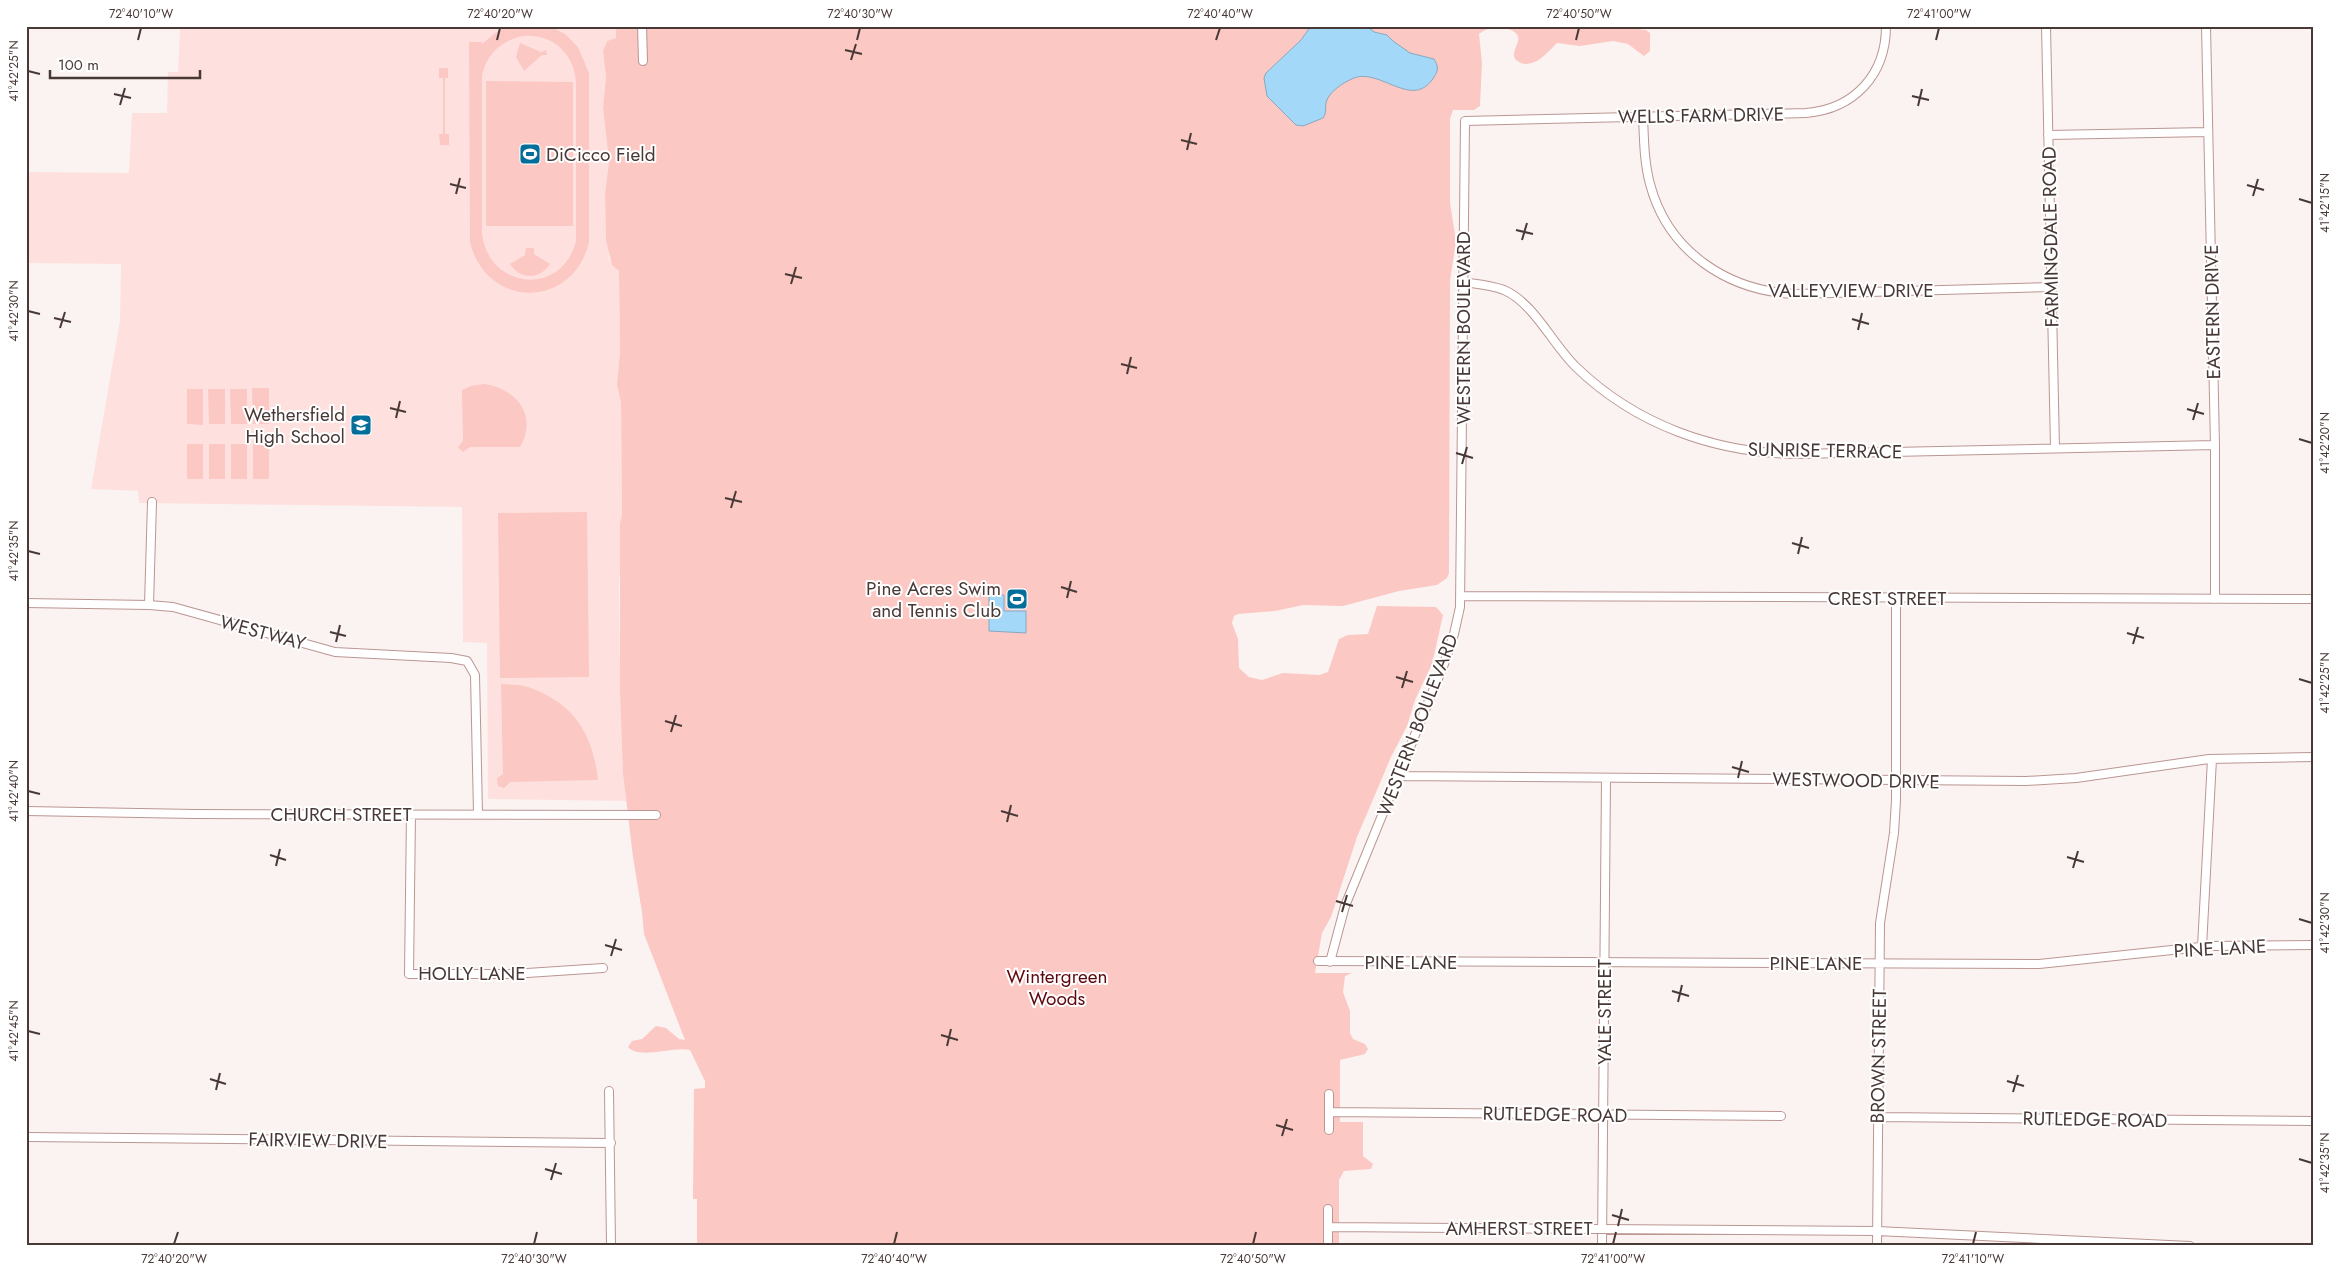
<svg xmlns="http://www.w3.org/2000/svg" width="2339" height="1272" viewBox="0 0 2339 1272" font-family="Jost,sans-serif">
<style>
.built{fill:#fee1de}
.green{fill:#fbc8c3;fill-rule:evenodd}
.water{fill:#a4d8f8;stroke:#88a8be}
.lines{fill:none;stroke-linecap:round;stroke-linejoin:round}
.street-casing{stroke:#bb9692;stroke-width:10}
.street{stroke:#fff;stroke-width:8}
.ticks{fill:none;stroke:#483937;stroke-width:2}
.labels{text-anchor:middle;stroke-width:4;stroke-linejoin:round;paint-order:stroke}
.street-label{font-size:19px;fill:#483937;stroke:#fff}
.poi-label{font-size:19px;fill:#483937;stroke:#fff;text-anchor:end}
.park-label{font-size:19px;fill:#5f080f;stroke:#fff}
.neatline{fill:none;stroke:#483937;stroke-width:2}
.ticks-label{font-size:12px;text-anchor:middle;fill:#483937}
</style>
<rect width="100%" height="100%" fill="#fbf3f2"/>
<path class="built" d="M180 26H616V38L607 41 603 51 606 77 603 108 609 161 605 194 606 240 610 261 619 271 620 352 617 385 621 403 622 515 620 524 621 554 619 586 620 667 626 801 488 799 487 643 463 642 462 507 139 503 138 491 91 489 120 320 121 264 26 263V172L129 173 132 113H167L168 72H178Z
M1610 26H1805V27L1619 28Z"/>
<path class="green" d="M507 26H550L565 34 578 47 589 73V242C573 310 486 309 470 242L469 42H482V44L494 34ZM522 36C551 33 574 52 576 82V241C562 297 489 290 482 234V75C487 54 501 41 522 36Z
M616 26H1610L1646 30 1650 33V51L1644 56 1628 44 1613 41 1580 46 1557 43C1548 52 1535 68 1521 63 1517 61 1514 59 1514 55 1514 48 1520 42 1518 36 1515 30 1506 28 1501 28 1492 27 1485 29 1479 34L1482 63 1480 106 1474 110H1453L1450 119V203L1456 241 1450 281 1449 573 1447 578 1437 585 1399 591 1343 606 1303 605 1275 611 1238 614 1234 616 1232 623 1238 639 1239 668 1249 677 1262 680 1283 673 1319 675 1328 672 1339 639 1348 635 1368 634 1377 606 1436 607 1443 615 1432 664 1415 700 1407 726 1391 757 1357 837 1331 917 1322 933 1315 973H1352L1345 976 1343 992 1350 1011V1033L1353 1039 1365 1044 1368 1049 1365 1054 1340 1060V1122H1363V1156L1373 1164 1371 1169 1344 1171 1339 1180V1246H697V1199H693L694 1089 705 1088V1081L690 1050C674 1046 639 1060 628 1047L632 1041 642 1039 656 1026 666 1028 679 1039 685 1040 644 934 642 912 633 857 623 773 620 690V524L622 515 621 403 617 385 620 352 619 271 612 265 606 241 605 194 609 161 603 108 606 77 603 51 607 41 616 38Z
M520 43 541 52 546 50 547 55H542L524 71 516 57Z
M439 68H448V78H445V134H449V145H440L439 134H443V78H439Z
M486 81 573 82V226H486Z
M526 248H534V254L550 264C540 280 520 280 510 264L525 255Z
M485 384C517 389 538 416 520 447H470L463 452 458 447 463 441 462 390 471 386Z
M252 388H269V424H253Z
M187 389H203V425L187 424Z
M208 389H225V424H209Z
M230 389H247V424H231Z
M187 444H203V479H187Z
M209 444H225V479H209Z
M231 444H247V479H231Z
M253 444H269V479H253Z
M587 512 589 677 500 678 498 513Z
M501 684C510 685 520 684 528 687 574 703 593 734 598 780L510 782 504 788 498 786 497 778 503 774Z"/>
<path class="water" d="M1311 26H1367L1374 32 1387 35 1393 41 1410 53 1434 59C1438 66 1439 70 1434 77 1413 111 1381 68 1354 78 1344 82 1328 92 1326 103 1325 109 1327 112 1323 118L1303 126 1296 125 1267 96 1264 78 1266 73 1301 40Z
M989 595H1004V611H1026V633L989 631Z"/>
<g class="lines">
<g class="street-casing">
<path id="street" d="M642 26 643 61
M2046 26 2055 448
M2206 26 2215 445V599
M1643 116C1644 139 1644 162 1650 184 1668 252 1728 291 1795 294L2051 287
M2048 135 2208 132
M1463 282C1477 284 1491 285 1504 290 1534 303 1553 345 1576 367 1636 425 1715 453 1797 454L2215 445
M1461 596 2313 599
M26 603 149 605 173 607 335 652 451 658 467 661 475 675 478 813
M149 605 152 502
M1398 776 2026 781 2076 778 2209 759 2313 757
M26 811 195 814 656 815
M411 814 409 974H512L603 968
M2202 947 2212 759
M1318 961 2039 964 2210 946 2313 945
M1330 962 1345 906 1444 664 1454 634 1460 607 1465 121 1806 113C1854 109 1886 75 1886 26
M609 1091 611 1246
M1329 1112 1781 1116
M1878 1117 2313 1121
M1329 1130V1094
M26 1137 611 1143
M1328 1227 1877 1231 2190 1246
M1328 1244V1209
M1602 1246 1606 778
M1877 1246 1880 923 1894 833 1896 800V598"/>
</g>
<use href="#street" class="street"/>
</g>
<path class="ticks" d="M138 40 141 28M497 40 500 28M857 40 860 28M1216 40 1220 28M1576 40 1579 28M1936 40 1939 28M845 50 862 54M851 60 856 44M28 71 40 74M114 94 131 98M1912 96 1929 100M120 105 125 88M1918 106 1922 89M1181 140 1197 144M1187 150 1191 133M450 184 466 188M2247 185 2264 190M456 194 460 178M2253 196 2258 179M2299 199 2312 203M1516 230 1533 234M1522 240 1527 223M785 274 802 278M791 284 796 267M28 311 40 314M54 318 71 322M1852 319 1869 324M60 328 65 312M1858 330 1862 313M1121 364 1137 368M1127 374 1131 357M390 408 406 412M2187 409 2204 414M396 418 400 401M2193 420 2198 403M2299 439 2312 443M1456 453 1473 458M1462 464 1467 447M725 498 742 502M731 508 736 491M1792 543 1809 548M28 551 40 554M1798 554 1802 537M1061 587 1077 592M1067 598 1071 581M330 632 346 636M2127 633 2144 638M336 642 340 625M2133 644 2138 627M1396 677 1413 682M2299 679 2312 683M1402 688 1407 671M665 721 682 726M671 732 676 715M1732 767 1749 772M1738 778 1742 761M28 791 40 794M1001 811 1018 816M1007 822 1011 805M270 855 286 860M2067 857 2084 862M276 866 280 849M2073 868 2078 851M1336 901 1353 906M1342 912 1347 895M2299 919 2312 923M605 945 622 950M611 956 616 939M1672 991 1689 996M1678 1002 1682 985M28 1031 40 1034M941 1035 958 1040M947 1046 951 1029M210 1079 226 1084M2007 1081 2024 1086M216 1090 220 1073M2013 1092 2018 1075M1276 1125 1293 1130M1282 1136 1287 1119M2299 1159 2312 1163M545 1169 562 1174M551 1180 556 1163M1612 1215 1629 1220M1618 1226 1622 1209M174 1244 178 1232M534 1244 537 1232M894 1244 897 1232M1253 1244 1256 1232M1613 1244 1616 1232M1973 1244 1976 1232"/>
<defs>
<g id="stadium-square" transform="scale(1.125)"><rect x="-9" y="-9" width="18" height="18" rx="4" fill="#046e9b" stroke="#fff"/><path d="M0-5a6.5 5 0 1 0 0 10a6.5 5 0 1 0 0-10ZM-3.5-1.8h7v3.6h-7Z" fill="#fff"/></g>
<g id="school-square" transform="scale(1.125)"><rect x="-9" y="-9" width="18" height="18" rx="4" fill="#046e9b" stroke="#fff"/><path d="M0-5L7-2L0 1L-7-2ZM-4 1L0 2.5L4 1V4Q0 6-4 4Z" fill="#fff"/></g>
</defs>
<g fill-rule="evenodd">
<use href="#stadium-square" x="530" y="154"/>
<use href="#school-square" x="361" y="425"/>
<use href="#stadium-square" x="1017" y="599"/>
</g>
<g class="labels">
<g class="street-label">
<text transform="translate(1701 115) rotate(-1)" y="7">WELLS FARM DRIVE</text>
<text transform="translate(2050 237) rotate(-91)" y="7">FARMINGDALE ROAD</text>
<text x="1851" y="297">VALLEYVIEW DRIVE</text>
<text transform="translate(2212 312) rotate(-91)" y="7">EASTERN DRIVE</text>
<text transform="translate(1463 328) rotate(-90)" y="7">WESTERN BOULEVARD</text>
<text transform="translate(1825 450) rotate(1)" y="7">SUNRISE TERRACE</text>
<text x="1887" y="605">CREST STREET</text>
<text transform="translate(263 632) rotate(15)" y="7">WESTWAY</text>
<text transform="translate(1417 725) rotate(-69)" y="7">WESTERN BOULEVARD</text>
<text transform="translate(1856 780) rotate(1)" y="7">WESTWOOD DRIVE</text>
<text x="341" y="821">CHURCH STREET</text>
<text transform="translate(2220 948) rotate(-3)" y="7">PINE LANE</text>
<text x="1411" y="969">PINE LANE</text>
<text x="1816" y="970">PINE LANE</text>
<text x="472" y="980">HOLLY LANE</text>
<text transform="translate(1604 1012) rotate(-90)" y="7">YALE STREET</text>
<text transform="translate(1878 1056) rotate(-89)" y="7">BROWN STREET</text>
<text transform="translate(1555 1114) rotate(1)" y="7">RUTLEDGE ROAD</text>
<text transform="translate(2095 1119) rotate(1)" y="7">RUTLEDGE ROAD</text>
<text transform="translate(318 1140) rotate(1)" y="7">FAIRVIEW DRIVE</text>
<text x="1519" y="1235">AMHERST STREET</text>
</g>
<g class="poi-label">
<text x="546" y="161" text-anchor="start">DiCicco Field</text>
<text x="345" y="421">Wethersfield<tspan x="345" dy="22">High School</tspan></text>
<text x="1001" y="595">Pine Acres Swim<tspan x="1001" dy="22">and Tennis Club</tspan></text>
</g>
<g class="park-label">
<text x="1057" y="983">Wintergreen<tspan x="1057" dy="22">Woods</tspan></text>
</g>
</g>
<rect width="2339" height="1272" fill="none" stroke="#ffffff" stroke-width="55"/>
<path d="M50 70v8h150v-8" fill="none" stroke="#483937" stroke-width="2.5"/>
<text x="58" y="70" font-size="15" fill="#483937" stroke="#ffffff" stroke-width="4" paint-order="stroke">100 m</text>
<rect x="28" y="28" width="2284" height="1216" class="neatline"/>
<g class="ticks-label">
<text x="141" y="18">72°40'10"W</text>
<text x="500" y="18">72°40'20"W</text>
<text x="860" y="18">72°40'30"W</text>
<text x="1220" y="18">72°40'40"W</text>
<text x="1579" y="18">72°40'50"W</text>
<text x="1939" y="18">72°41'00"W</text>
<text transform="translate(14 71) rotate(-90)" y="4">41°42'25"N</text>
<text transform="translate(2325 203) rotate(-90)" y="4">41°42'15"N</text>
<text transform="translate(14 311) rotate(-90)" y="4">41°42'30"N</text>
<text transform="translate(2325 443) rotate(-90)" y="4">41°42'20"N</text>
<text transform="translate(14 551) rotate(-90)" y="4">41°42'35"N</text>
<text transform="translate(2325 683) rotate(-90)" y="4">41°42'25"N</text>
<text transform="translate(14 791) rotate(-90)" y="4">41°42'40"N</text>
<text transform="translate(2325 923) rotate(-90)" y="4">41°42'30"N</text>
<text transform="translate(14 1031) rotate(-90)" y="4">41°42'45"N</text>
<text transform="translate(2325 1163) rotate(-90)" y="4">41°42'35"N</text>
<text x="174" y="1263">72°40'20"W</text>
<text x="534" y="1263">72°40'30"W</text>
<text x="894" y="1263">72°40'40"W</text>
<text x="1253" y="1263">72°40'50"W</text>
<text x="1613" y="1263">72°41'00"W</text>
<text x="1973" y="1263">72°41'10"W</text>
</g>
</svg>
